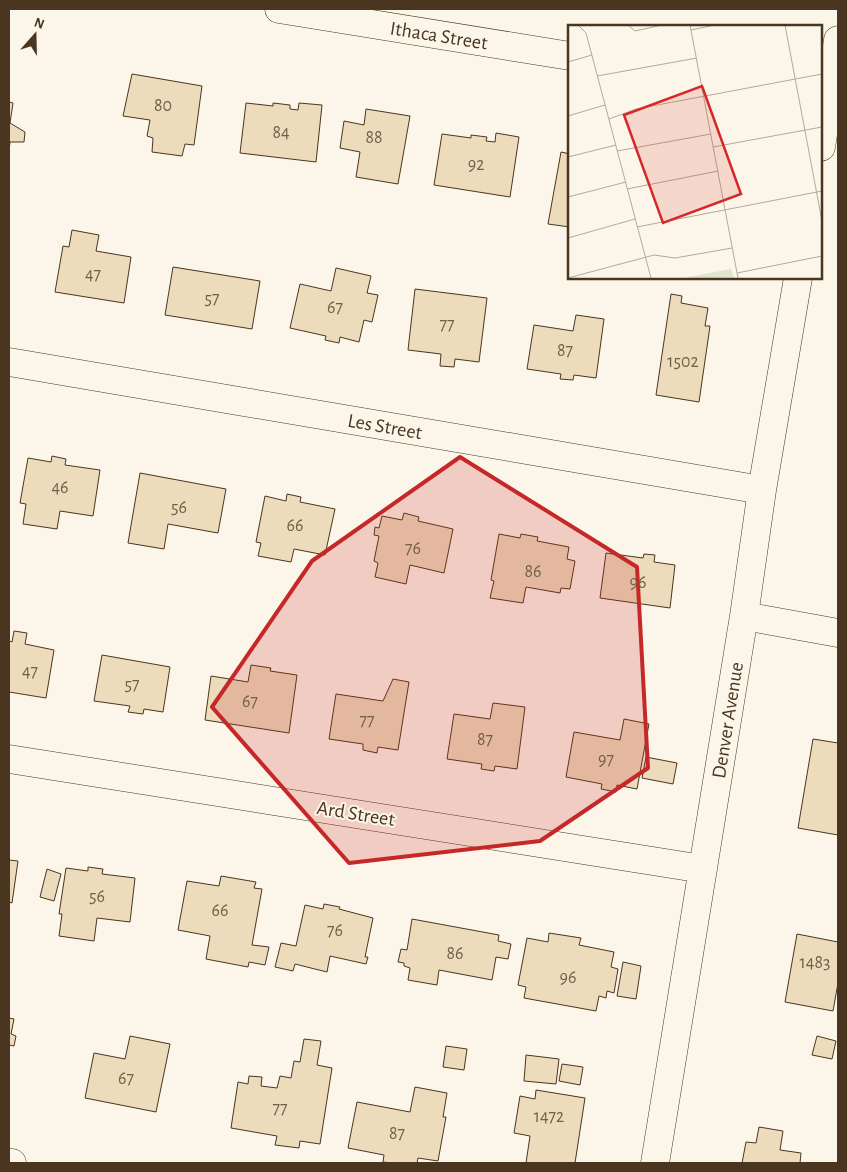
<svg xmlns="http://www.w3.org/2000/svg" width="847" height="1172" viewBox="0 0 847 1172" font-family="'Alegreya Sans',sans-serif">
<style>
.building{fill:#ecdcbc;stroke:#4a3520}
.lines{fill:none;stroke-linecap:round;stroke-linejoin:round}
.street-casing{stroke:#4a3520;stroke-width:29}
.street{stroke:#fbf6e9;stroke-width:28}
.marked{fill:#c62828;fill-opacity:0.2;stroke:#c62828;stroke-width:4;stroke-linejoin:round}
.labels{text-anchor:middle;stroke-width:4;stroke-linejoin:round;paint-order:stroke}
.number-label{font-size:18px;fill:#725f47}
.street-label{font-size:20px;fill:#4a3520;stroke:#fbf6e9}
.inset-road{fill:none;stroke:#b4a999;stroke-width:1}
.view{fill:#d62828;fill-opacity:0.15;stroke:#d62828;stroke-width:2.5}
.inset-edge{fill:none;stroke:#4a3520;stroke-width:2.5}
</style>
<rect width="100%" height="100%" fill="#fbf6e9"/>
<path class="building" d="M132 74 202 86 194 145 185 144 182 156 152 152 153 138 147 136 150 120 123 116Z
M9 102 13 103 10 123 25 132 24 142H10L9 151Z
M246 103 273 106V103L290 105V109L298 110 299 103 322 105 316 162 240 153Z
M366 109 410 116 398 184 356 177 360 152 340 148 344 121 364 125Z
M496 133 519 137 510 197 434 185 442 134 471 138V135L487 137 486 141 495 142Z
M561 152 570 154V227L548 224Z
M72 230 99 235 96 251 131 257 124 303 55 292 63 246 69 247Z
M173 267 260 281 252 329 165 315Z
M336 268 371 276 367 293 378 295 372 322 364 320 359 342 340 337 339 343 325 340 326 336 290 328 300 284 331 291Z
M415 289 487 298 479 362 455 359 454 367 440 366 441 354 408 350Z
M671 294 682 296 681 303 708 308 705 326H710L699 402 656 395Z
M576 315 604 319 596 378 574 375 573 380 560 379 561 374 527 369 534 325 573 331Z
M52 456 66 459 65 465 100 470 93 516 60 511 57 529 23 524 26 504 20 503 28 458 51 462Z
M140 473 226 489 218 533 168 524 164 549 128 543Z
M287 494 301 497 300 502 335 509 325 555 294 549 291 562 258 556 261 543 256 542 265 496 286 501Z
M404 513 419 517 418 521 453 529 444 573 410 565 406 584 375 577 378 563 374 561 379 536 374 535 375 527 379 528 382 516 402 520Z
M499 534 520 538 521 534 538 537 537 541 569 547 567 559 575 561 570 589 561 588 560 593 526 587 523 603 490 598 494 581 491 580Z
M606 553 643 558 644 554 655 555 654 562 675 565 670 608 600 598Z
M14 631 27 633 25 644 54 650 46 698 9 692V641L12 642Z
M102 655 170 667 163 712 144 709 143 714 128 712 130 706 94 701Z
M251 665 271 668 270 671 297 675 289 733 205 720 211 676 248 682Z
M393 679 409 682 398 750 378 747 377 753 363 750V744L329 739 336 694 383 701Z
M493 703 525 707 517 769 495 766 494 771 481 769 482 764 447 759 454 714 490 719Z
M624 719 649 724 637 789 617 785 616 792 601 789 602 784 566 777 574 732 620 740Z
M813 739 838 743V835L798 828Z
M646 757 677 763 673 784 642 778Z
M9 860 18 861 12 903 9 902Z
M88 867 103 869 102 874 135 878 130 922 97 918 94 941 59 936 62 914H59L66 868 88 871Z
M47 869 61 874 54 901 40 897Z
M221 876 256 882 254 888 262 889 252 945 269 947 265 965 249 962 248 967 206 959 210 936 178 930 187 881 219 886Z
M324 904 340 907 339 909 373 918 365 957H368L366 964 330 956 327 972 295 964 293 971 275 967 281 943 296 946 305 905 323 909Z
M412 919 499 935 498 941 511 944 508 959 496 957 492 980 439 970 437 985 408 980 410 968 404 966V963L398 962 401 949 407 950Z
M549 933 581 938 579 945 614 952 611 967 618 969 614 993 607 991 606 998 599 996 596 1011 524 998 526 987 518 985 527 938 548 942Z
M797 934 838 942V983L833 1011 785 1002Z
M623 962 641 966 636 999 617 996Z
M9 1018 14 1019 11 1034 16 1036 14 1046 9 1045Z
M130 1036 170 1044 156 1112 85 1098 94 1053 125 1059Z
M817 1036 836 1041 832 1059 812 1055Z
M304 1039 321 1041 317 1065 332 1068 320 1144 300 1141 299 1148 275 1145 277 1136 231 1128 238 1082 248 1084 249 1076 262 1077 261 1086 277 1088 280 1076 291 1078 294 1061 300 1062Z
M446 1046 467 1049 464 1070 443 1067Z
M526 1055 559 1059 556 1084 524 1081Z
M562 1064 583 1067 580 1085 559 1081Z
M415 1087 447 1093 443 1117H446L438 1161 418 1158 417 1163H391L383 1162 384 1155 348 1148 357 1102 410 1112Z
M536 1090 585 1098 575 1163H526L530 1136 514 1133 520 1096 535 1099Z
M759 1127 783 1131 780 1150 801 1153 800 1163H742L746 1142 756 1143Z"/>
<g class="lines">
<g class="street-casing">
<path id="street" d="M279 9 570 56
M821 147 838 40
M9 362 762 490
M744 616 838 633
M9 759 703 869
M9 1163H12
M655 1163 744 616 762 490 798 278"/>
</g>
<use href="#street" class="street"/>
</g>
<path class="marked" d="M460 457 637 567 648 768 540 841 349 863 212 707 312 561Z"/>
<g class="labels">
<g class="number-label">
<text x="163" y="111">80</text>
<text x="281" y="138">84</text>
<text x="374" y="143">88</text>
<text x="476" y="170">92</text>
<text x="93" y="280">47</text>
<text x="212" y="304">57</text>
<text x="335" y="313">67</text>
<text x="447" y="330">77</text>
<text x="565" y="356">87</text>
<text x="683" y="367">1502</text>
<text x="60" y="493">46</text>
<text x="179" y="513">56</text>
<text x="295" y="531">66</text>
<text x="413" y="554">76</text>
<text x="533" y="577">86</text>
<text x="638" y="588">96</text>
<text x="30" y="677">47</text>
<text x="132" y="690">57</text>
<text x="250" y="707">67</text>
<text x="367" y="726">77</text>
<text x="485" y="745">87</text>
<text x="606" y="765">97</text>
<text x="97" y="902">56</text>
<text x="220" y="916">66</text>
<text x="335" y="936">76</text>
<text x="455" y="959">86</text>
<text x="815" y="968">1483</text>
<text x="568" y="983">96</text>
<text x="126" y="1084">67</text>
<text x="280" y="1114">77</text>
<text x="549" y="1122">1472</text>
<text x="397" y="1139">87</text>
</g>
<g class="street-label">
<text transform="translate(439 35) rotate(9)" y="7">Ithaca Street</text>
<text transform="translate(385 426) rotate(10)" y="7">Les Street</text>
<text transform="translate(727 720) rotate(-81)" y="7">Denver Avenue</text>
<text transform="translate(356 813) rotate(9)" y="7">Ard Street</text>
</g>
</g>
<g transform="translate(568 25)">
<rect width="254" height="254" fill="#fbf6e9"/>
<path d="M163 244 166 253H116Z" fill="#dce7d0"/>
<path class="inset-road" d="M10 0 18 8 83 253M60 0 67 6 94 0M122 0 170 253M217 0 254 196M123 5 147 0M0 37 24 30M29 51 129 33M0 91 37 80M41 94 68 84 254 49M145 122 254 102M49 126 143 109M0 132 48 120M59 164 150 146M0 172 58 157M69 202 254 166M0 213 67 194M169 248 254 231M0 253 86 230 107 233 164 223"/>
<path class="view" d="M134 61 173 169 95 198 56 90Z"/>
<rect width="254" height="254" class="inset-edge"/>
</g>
<rect width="847" height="1172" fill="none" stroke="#4a3520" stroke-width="20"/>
<g transform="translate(35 35) rotate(20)" stroke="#fbf6e9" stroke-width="4" paint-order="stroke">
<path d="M0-4L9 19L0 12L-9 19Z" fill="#4a3520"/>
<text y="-8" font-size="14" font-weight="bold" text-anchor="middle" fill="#4a3520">N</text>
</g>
</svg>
